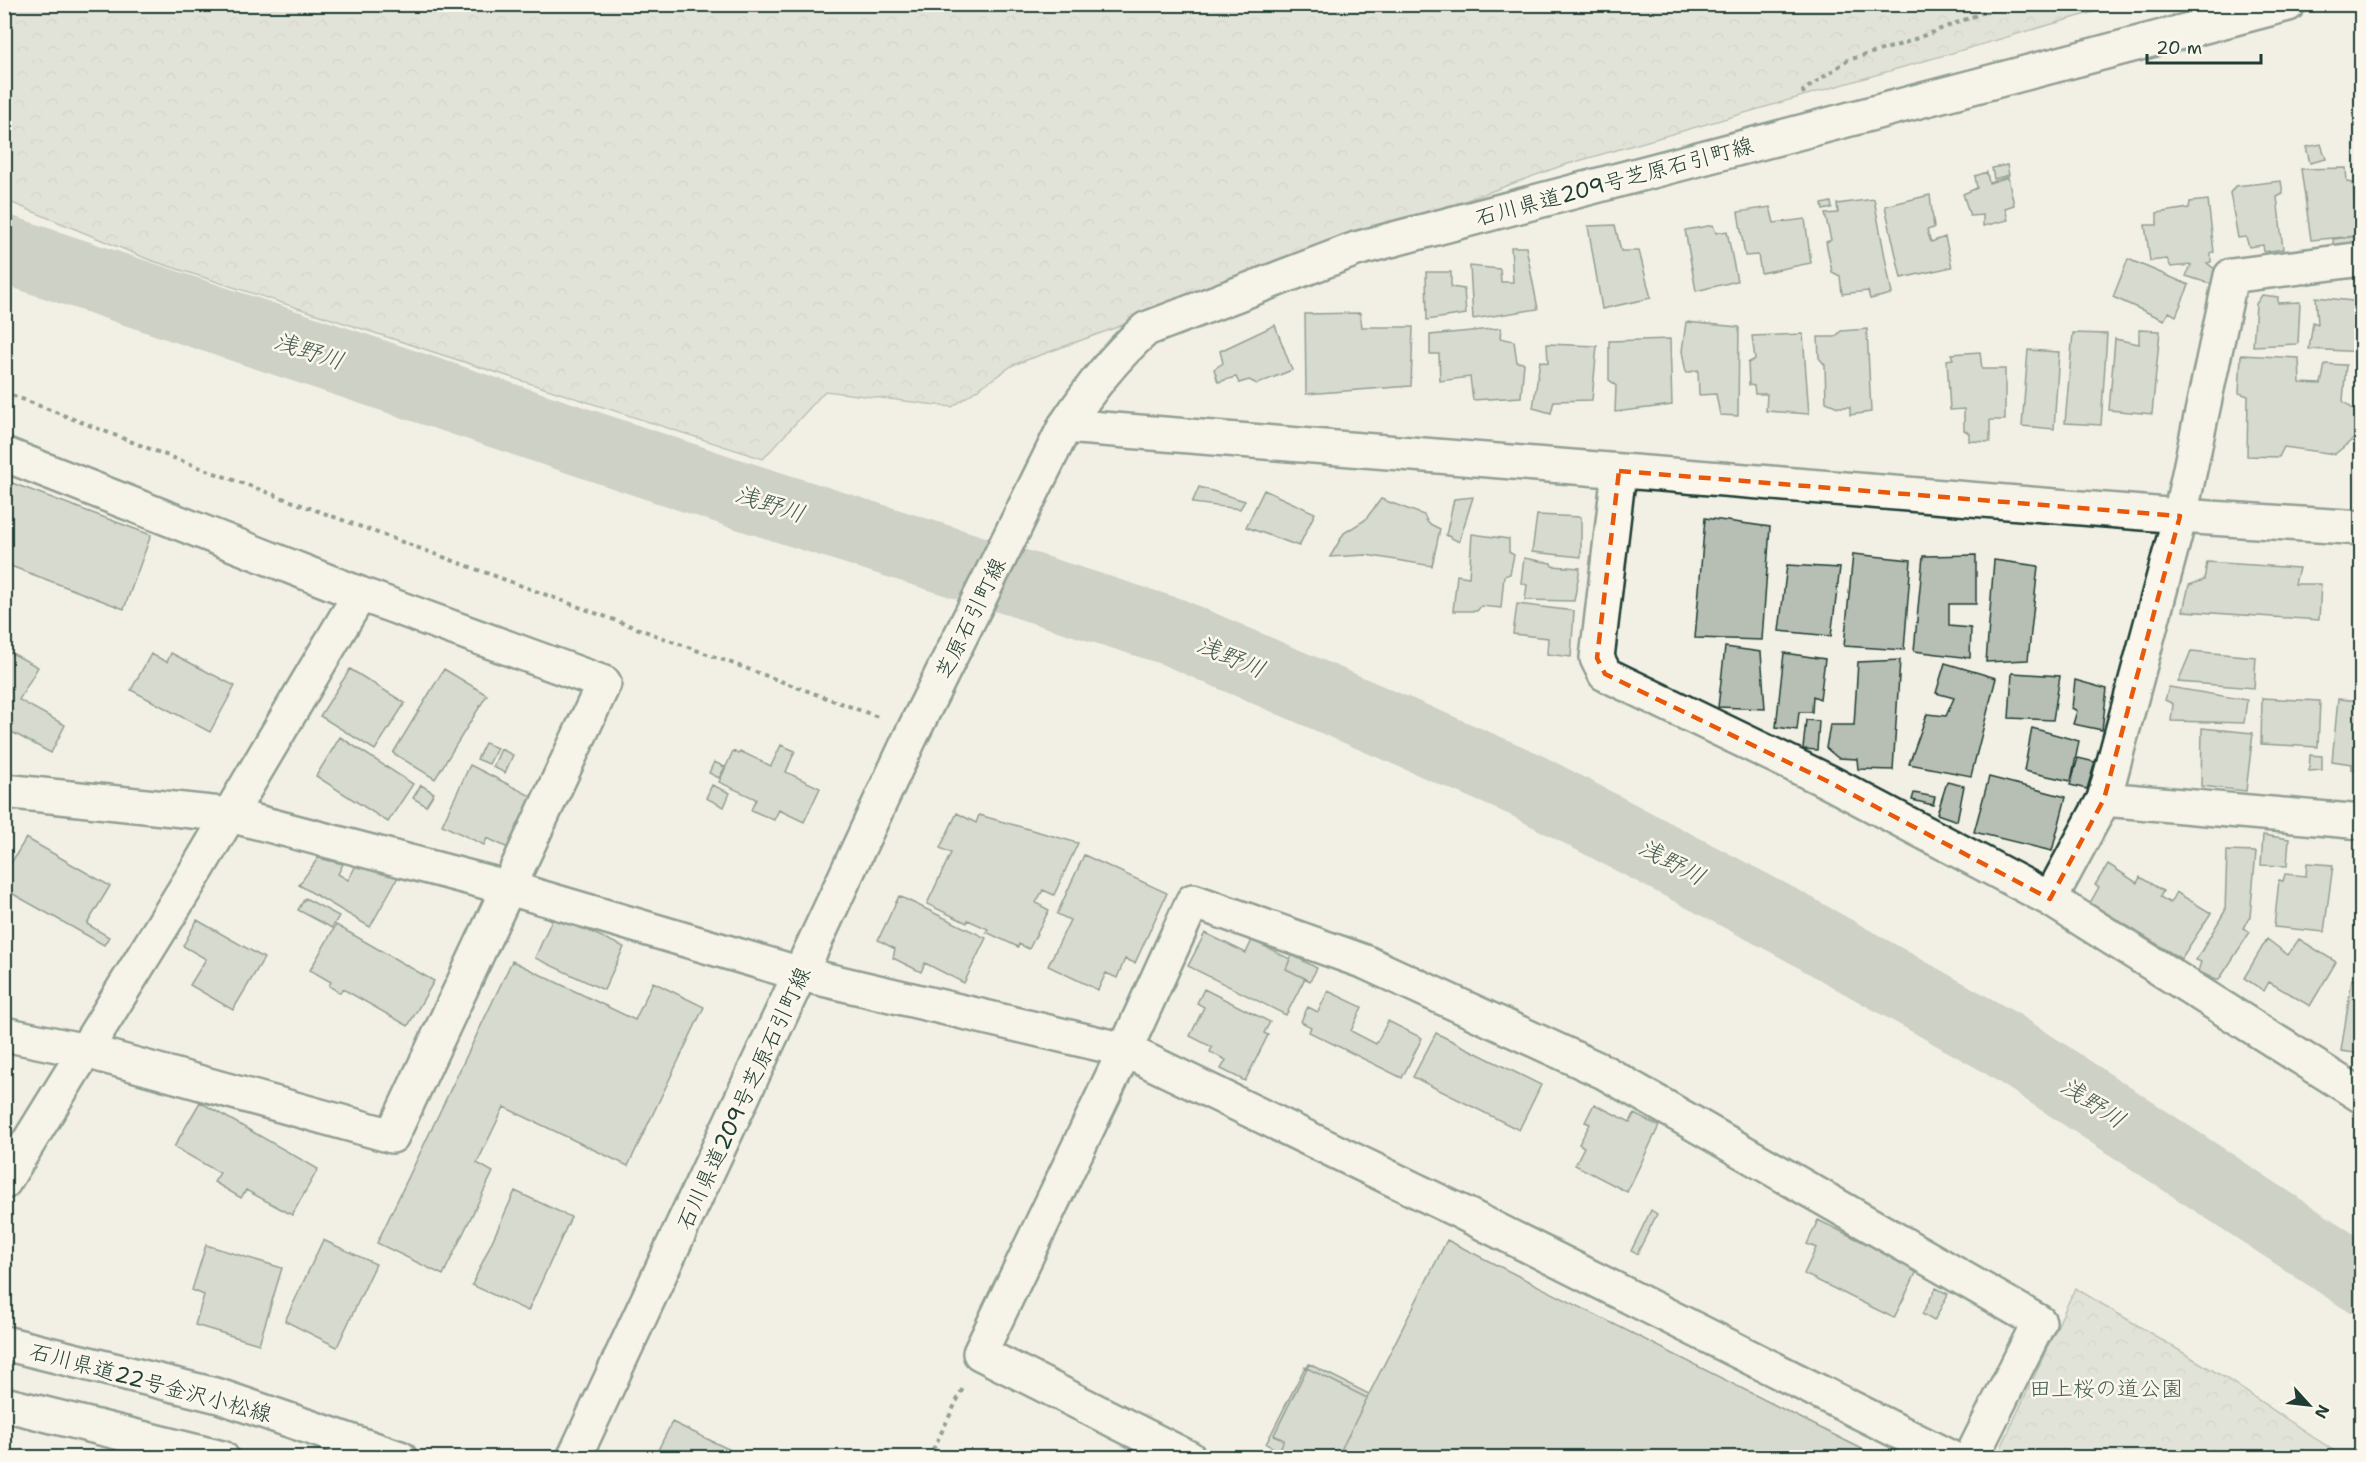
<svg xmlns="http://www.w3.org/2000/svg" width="2366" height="1462" viewBox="0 0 2366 1462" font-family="'Shantell Sans','Klee One',sans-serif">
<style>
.forest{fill:url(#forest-crowns);stroke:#77887e;stroke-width:1.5}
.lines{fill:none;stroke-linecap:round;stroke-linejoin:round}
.river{stroke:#a2aba1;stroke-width:68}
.building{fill:#b7beb3;stroke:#1f3d34;stroke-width:1.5}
.minor-casing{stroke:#1f3d34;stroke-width:38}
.major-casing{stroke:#1f3d34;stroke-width:38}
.path{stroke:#1f3d34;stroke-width:4;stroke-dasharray:4.5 4.5;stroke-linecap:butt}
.minor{stroke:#fbf7ec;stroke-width:33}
.major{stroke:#fbf7ec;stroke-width:33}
.marked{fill:none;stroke:#e8590c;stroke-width:4.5;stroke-dasharray:12 8;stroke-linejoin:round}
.labels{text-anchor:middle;stroke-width:5;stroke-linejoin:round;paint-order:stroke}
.street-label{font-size:22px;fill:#1f3d34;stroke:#fbf7ec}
.park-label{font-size:22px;fill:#425b52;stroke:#fbf7ec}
.water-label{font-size:24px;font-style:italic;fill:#465e55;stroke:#fbf7ec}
</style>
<defs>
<pattern id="forest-crowns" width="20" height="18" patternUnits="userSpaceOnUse" patternTransform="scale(1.5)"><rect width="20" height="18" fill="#cfd2c8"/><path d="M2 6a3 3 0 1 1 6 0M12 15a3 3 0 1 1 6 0" fill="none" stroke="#b1b5ac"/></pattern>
</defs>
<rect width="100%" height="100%" fill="#f2f0e5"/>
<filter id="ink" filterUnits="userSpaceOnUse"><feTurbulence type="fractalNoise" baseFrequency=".0167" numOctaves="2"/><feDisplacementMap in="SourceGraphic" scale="12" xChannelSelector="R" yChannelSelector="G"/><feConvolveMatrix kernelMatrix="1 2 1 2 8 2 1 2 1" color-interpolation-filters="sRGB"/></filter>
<g filter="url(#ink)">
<path class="forest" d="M4 5H2118L1561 166 1013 365 952 407 825 391 763 459 150 260 5 200Z
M2075 1288 2227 1379 2343 1457H2004L2001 1448Z"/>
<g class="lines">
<path class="river" d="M4 249 731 492 1173 632 1524 784 1790 924 2001 1043 2362 1280"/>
</g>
<path class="building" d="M2321 144 2326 159 2310 163 2306 147Z
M2007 165 2009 175 1994 179 1992 168Z
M2346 168 2347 182 2353 183 2357 236 2311 240 2301 169Z
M1987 172 1989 183 2008 177 2014 205 2005 208 2008 220 1983 226V215L1970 216 1963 194 1977 188 1975 176Z
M2281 181 2283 194 2277 197 2283 249 2264 252 2263 245 2249 247 2246 237 2238 238 2230 193 2235 186Z
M1930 195 1934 228 1927 230 1931 242 1945 237 1952 267 1901 278 1885 206Z
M1874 199 1892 294 1870 299 1868 291 1842 294 1840 276 1832 272 1826 242 1831 240 1825 214 1838 213 1837 204Z
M2208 200 2214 252 2211 254V262L2207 263 2216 270 2211 284 2186 276 2191 265 2171 267 2167 259 2150 261 2145 225H2157V213L2189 208 2190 202Z
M1831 202 1832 208 1823 210 1822 204Z
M1770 207 1774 223 1805 219 1811 263 1761 273 1758 255 1745 256 1738 212Z
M1615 225 1621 251H1639L1651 298 1602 309 1588 226Z
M1713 225 1716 233 1727 231 1737 281 1696 291 1685 230Z
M2359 236V242L2334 245 2333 239Z
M1511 247H1526L1538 309 1473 319 1470 266 1500 269 1501 282H1513Z
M2128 259 2189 285 2176 316 2169 312 2164 320 2113 297Z
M1426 272H1451V287L1464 289 1466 314 1427 320Z
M2262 295 2278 297V303L2300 302 2298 344 2253 346 2256 304Z
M2316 297 2362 302V352L2309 349 2313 322 2318 324Z
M1360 313 1362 327H1413L1411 386 1306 394 1305 314Z
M1686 322 1739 327 1738 416 1720 415 1716 394 1699 395 1698 370 1686 373 1682 351Z
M1275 325 1292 370 1257 384 1249 380 1239 383 1236 377 1218 382 1214 369 1223 363 1220 351Z
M1501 328 1500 338 1514 341 1517 362 1524 363 1521 397 1473 400 1470 377 1440 381 1439 354H1430V335Z
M1867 329 1871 412 1850 415V407H1838L1826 402 1825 365 1819 358 1818 337H1835L1841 331Z
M2139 330 2160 331 2152 414 2109 410 2115 339 2139 344Z
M2073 333 2107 334 2101 425 2065 423Z
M1803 334 1809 414 1766 411 1767 394H1755L1754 386 1749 385 1748 363 1755 359 1752 336Z
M1670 339 1672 405 1615 412 1616 385 1609 380V341Z
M1547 344 1597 346 1592 400 1554 401 1551 413 1533 408 1540 361 1548 363Z
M2028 350 2059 352 2054 429 2022 426Z
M1980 352 1982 369H2005V420H1990V442L1969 441V433L1964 430V409L1950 410 1947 360 1953 359 1951 354Z
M2241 355 2299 358 2300 383 2321 384 2325 364 2346 365 2343 401 2358 413 2357 436 2335 454 2284 447 2279 457 2247 456 2248 396 2239 393Z
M4 480 151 535 124 609 8 565 4 575Z
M1199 487 1245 501 1240 509 1192 503Z
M1264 490 1315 513 1299 546 1246 527Z
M1473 497 1459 542 1446 535 1454 499Z
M1381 499 1424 515 1428 523 1440 529 1432 566 1366 555 1330 557 1344 533 1365 520Z
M1537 515 1581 517V557L1532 552Z
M1705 518 1770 527 1762 640 1695 638Z
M1472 534 1509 539V552L1514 555 1510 574 1504 576 1501 608 1481 606 1477 611H1453L1457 575 1469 577Z
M1853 554 1911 560 1904 650 1844 646Z
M1976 555V604H1949V626L1971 628 1970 658 1914 651 1923 556Z
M1524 558 1551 563 1552 566 1580 568 1574 601 1525 600 1527 585 1521 583Z
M1994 560 2038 566 2028 660 1986 662Z
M2207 562 2299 568 2295 584H2321L2319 620 2183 611 2189 585 2204 580Z
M1787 565 1840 568 1831 636 1779 631Z
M1517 604 1574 611 1571 657 1547 654 1548 638 1513 634Z
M1725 647 1761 652 1765 709 1718 707Z
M4 649 38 667 19 700 65 725 51 753 4 728Z
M2191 651 2256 657 2254 688 2178 682Z
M171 653 235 686 210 732 131 690 151 654 167 662Z
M1784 653 1825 659 1820 699 1813 696 1812 712H1799L1797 730 1776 727Z
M1900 660 1893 770 1858 769 1857 759 1838 758 1826 748 1830 725H1854L1858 662Z
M1945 663 1996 678 1971 776 1909 764 1927 714 1946 716 1954 698 1936 693Z
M350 669 405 703 375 750 320 716Z
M444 669 487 695 435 779 393 753Z
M2012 673 2060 676 2053 720 2009 718Z
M2075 680 2107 689 2102 730 2073 724 2077 711 2072 708Z
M2169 687 2247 700 2244 723 2171 721 2173 704 2165 700Z
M2262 698 2320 701 2318 747 2261 744Z
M2338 699 2362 701V769L2352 770V764L2332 761Z
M1806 720 1819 721 1817 750 1803 749Z
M2032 728 2079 741 2071 781 2024 771Z
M2202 728 2253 733 2246 791 2201 786Z
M340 737 413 784 388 822 316 776Z
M485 743 497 748 489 764 477 759Z
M781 745 795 751 786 772 820 788 804 822 779 810 774 820 751 810 756 799 719 782 733 751 739 754 740 751 771 766Z
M501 749 513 755 505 773 493 767Z
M2310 755 2322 756V770L2309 771Z
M2078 758 2095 762 2087 789 2070 785Z
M714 762 725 767 719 778 709 773Z
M470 765 533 797 508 848 487 838 484 845 442 825Z
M1989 777 2066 797 2052 851 1974 832Z
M1947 782 1964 786 1957 821 1937 814Z
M421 785 434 793 426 806 413 798Z
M712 785 730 793 724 807 706 798Z
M1914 793 1935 797 1933 805 1912 800Z
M957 813 976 823 979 815 1078 843 1054 895 1043 890 1036 903 1049 910 1029 949 1019 944 1018 947 986 932 988 929 968 920 967 923 927 904 951 853 940 848Z
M2263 835 2289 839 2287 866 2261 865Z
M26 838 110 886 87 924 109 937 104 945 4 889V875Z
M2227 851 2256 852 2250 917 2243 928 2250 932 2219 980H2216L2198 971 2201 962 2196 960 2225 911Z
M1084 855 1167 893 1135 963 1125 959 1117 978 1106 973 1098 990 1048 966 1070 920 1057 914Z
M318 858 343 864 338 874 348 880 357 864 398 877 370 927 299 885Z
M2307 863 2333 865 2324 932 2274 927 2279 880 2283 881 2285 874 2306 876Z
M2108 864 2137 883 2140 877 2163 891 2160 897 2170 903 2176 892 2211 913 2181 959 2090 903 2099 887 2095 885Z
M899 896 986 938 964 983 925 963 921 972 893 958 895 949 878 940Z
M305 898 339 916 332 928 298 910Z
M554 915 624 947 604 990 535 958Z
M197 920 264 958 233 1010 190 985 206 959 183 946Z
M336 925 434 981 408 1026 343 989 340 993 329 986 331 982 310 970Z
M1205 933 1246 953 1252 940 1290 959 1286 969 1305 978 1286 1015 1188 966Z
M2267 939 2288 955 2299 939 2336 962 2310 1006 2269 982 2264 991 2244 978Z
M1292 955 1317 968 1310 981 1286 969Z
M512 961 635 1020 653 982 704 1007 628 1166 504 1107 477 1163 493 1172 443 1275 377 1243Z
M2352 979 2362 980V1054L2341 1051Z
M1204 989 1270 1022 1264 1033 1268 1035 1245 1081 1221 1069 1226 1060 1210 1052 1212 1047 1190 1036 1204 1007 1197 1003Z
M1328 991 1362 1007 1351 1031 1376 1044 1388 1021 1422 1038 1402 1078 1309 1032 1311 1027 1301 1022 1304 1014 1308 1007 1318 1012Z
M1436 1033 1541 1085 1519 1130 1413 1077Z
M200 1102 318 1169 292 1215 246 1190 241 1198 214 1182 220 1173 174 1147Z
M1594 1104 1630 1122 1634 1114 1659 1126 1627 1192 1575 1165 1584 1147 1579 1144 1590 1124 1585 1122Z
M515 1191 571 1217 528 1311 472 1285Z
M1651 1210 1657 1214 1637 1254 1631 1251Z
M1818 1220 1918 1269 1894 1318 1804 1274 1816 1248 1807 1244Z
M323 1240 376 1264 337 1347 285 1321Z
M1447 1240 1880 1458H1292L1266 1444 1305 1367 1367 1398Z
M206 1245 282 1268 259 1344 195 1325 204 1295 192 1290Z
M1936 1288 1948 1294 1934 1321 1922 1314Z
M1309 1364 1369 1394 1337 1458H1287L1278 1453 1284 1440 1274 1435Z
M672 1422 747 1458H654Z"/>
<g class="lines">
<g class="minor-casing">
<path id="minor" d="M1065 426 2180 516 2362 528
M4 454 360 594 604 683 392 1136 86 1051 4 1034
M1619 471 1597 658 1605 674 1827 781 2050 899 2362 1096
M4 791 230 815 509 888 801 974 1125 1050 980 1353 1189 1458
M2104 799 2362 822
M2050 899 2104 799 2180 516 2231 276 2362 259
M4 1182 198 868 360 594
M1951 1458 1461 1212 1125 1050 1193 901 1365 962 1604 1072 2039 1322 1971 1458"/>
</g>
<g class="major-casing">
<path id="major" d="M4 1343 219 1396 400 1458
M4 1404 222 1458
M574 1458 910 738 1065 426C1090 389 1113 358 1146 329L1356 249 2288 4"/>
</g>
<path class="path" d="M1804 94 1803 91 1848 60 1902 44 2005 4
M4 392 163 454 881 718
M929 1458 964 1386"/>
<use href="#minor" class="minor"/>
<use href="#major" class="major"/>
</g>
</g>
<path d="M0 0H2366V1462H0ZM1619 471 2180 516 2104 799 2050 899 1827 781 1605 674 1597 658Z" fill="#f2f0e5" fill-opacity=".55" fill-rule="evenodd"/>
<path class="marked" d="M1619 471 2180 516 2104 799 2050 899 1827 781 1605 674 1597 658Z"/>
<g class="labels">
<g class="street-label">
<text transform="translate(1614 181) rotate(-15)" y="8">石川県道209号芝原石引町線</text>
<text transform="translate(970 618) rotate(-64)" y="8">芝原石引町線</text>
<text transform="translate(743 1098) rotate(-65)" y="8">石川県道209号芝原石引町線</text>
<text transform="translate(151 1382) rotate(15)" y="8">石川県道22号金沢小松線</text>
</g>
<g class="park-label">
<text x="2106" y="1396">田上桜の道公園</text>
</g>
<g class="water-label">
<text transform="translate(309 351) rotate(18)" y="8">浅野川</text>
<text transform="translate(770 504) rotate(18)" y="8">浅野川</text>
<text transform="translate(1231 657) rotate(23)" y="8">浅野川</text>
<text transform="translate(1672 862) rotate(28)" y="8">浅野川</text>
<text transform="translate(2093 1103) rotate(33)" y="8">浅野川</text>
</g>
</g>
<rect width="2366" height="1462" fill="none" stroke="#fbf7ec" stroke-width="24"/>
<rect x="12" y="12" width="2342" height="1438" fill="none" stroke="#1f3d34" stroke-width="2" filter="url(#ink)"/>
<g transform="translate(2309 1405) rotate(117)" stroke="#fbf7ec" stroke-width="4.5" paint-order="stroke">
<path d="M0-4.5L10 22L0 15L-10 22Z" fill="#1f3d34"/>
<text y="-9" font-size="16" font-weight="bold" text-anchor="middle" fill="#1f3d34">N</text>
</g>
<path d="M2147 54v9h114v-9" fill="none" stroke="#1f3d34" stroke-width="3"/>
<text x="2156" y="54" font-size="18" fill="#1f3d34" stroke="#fbf7ec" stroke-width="4.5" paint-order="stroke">20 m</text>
</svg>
